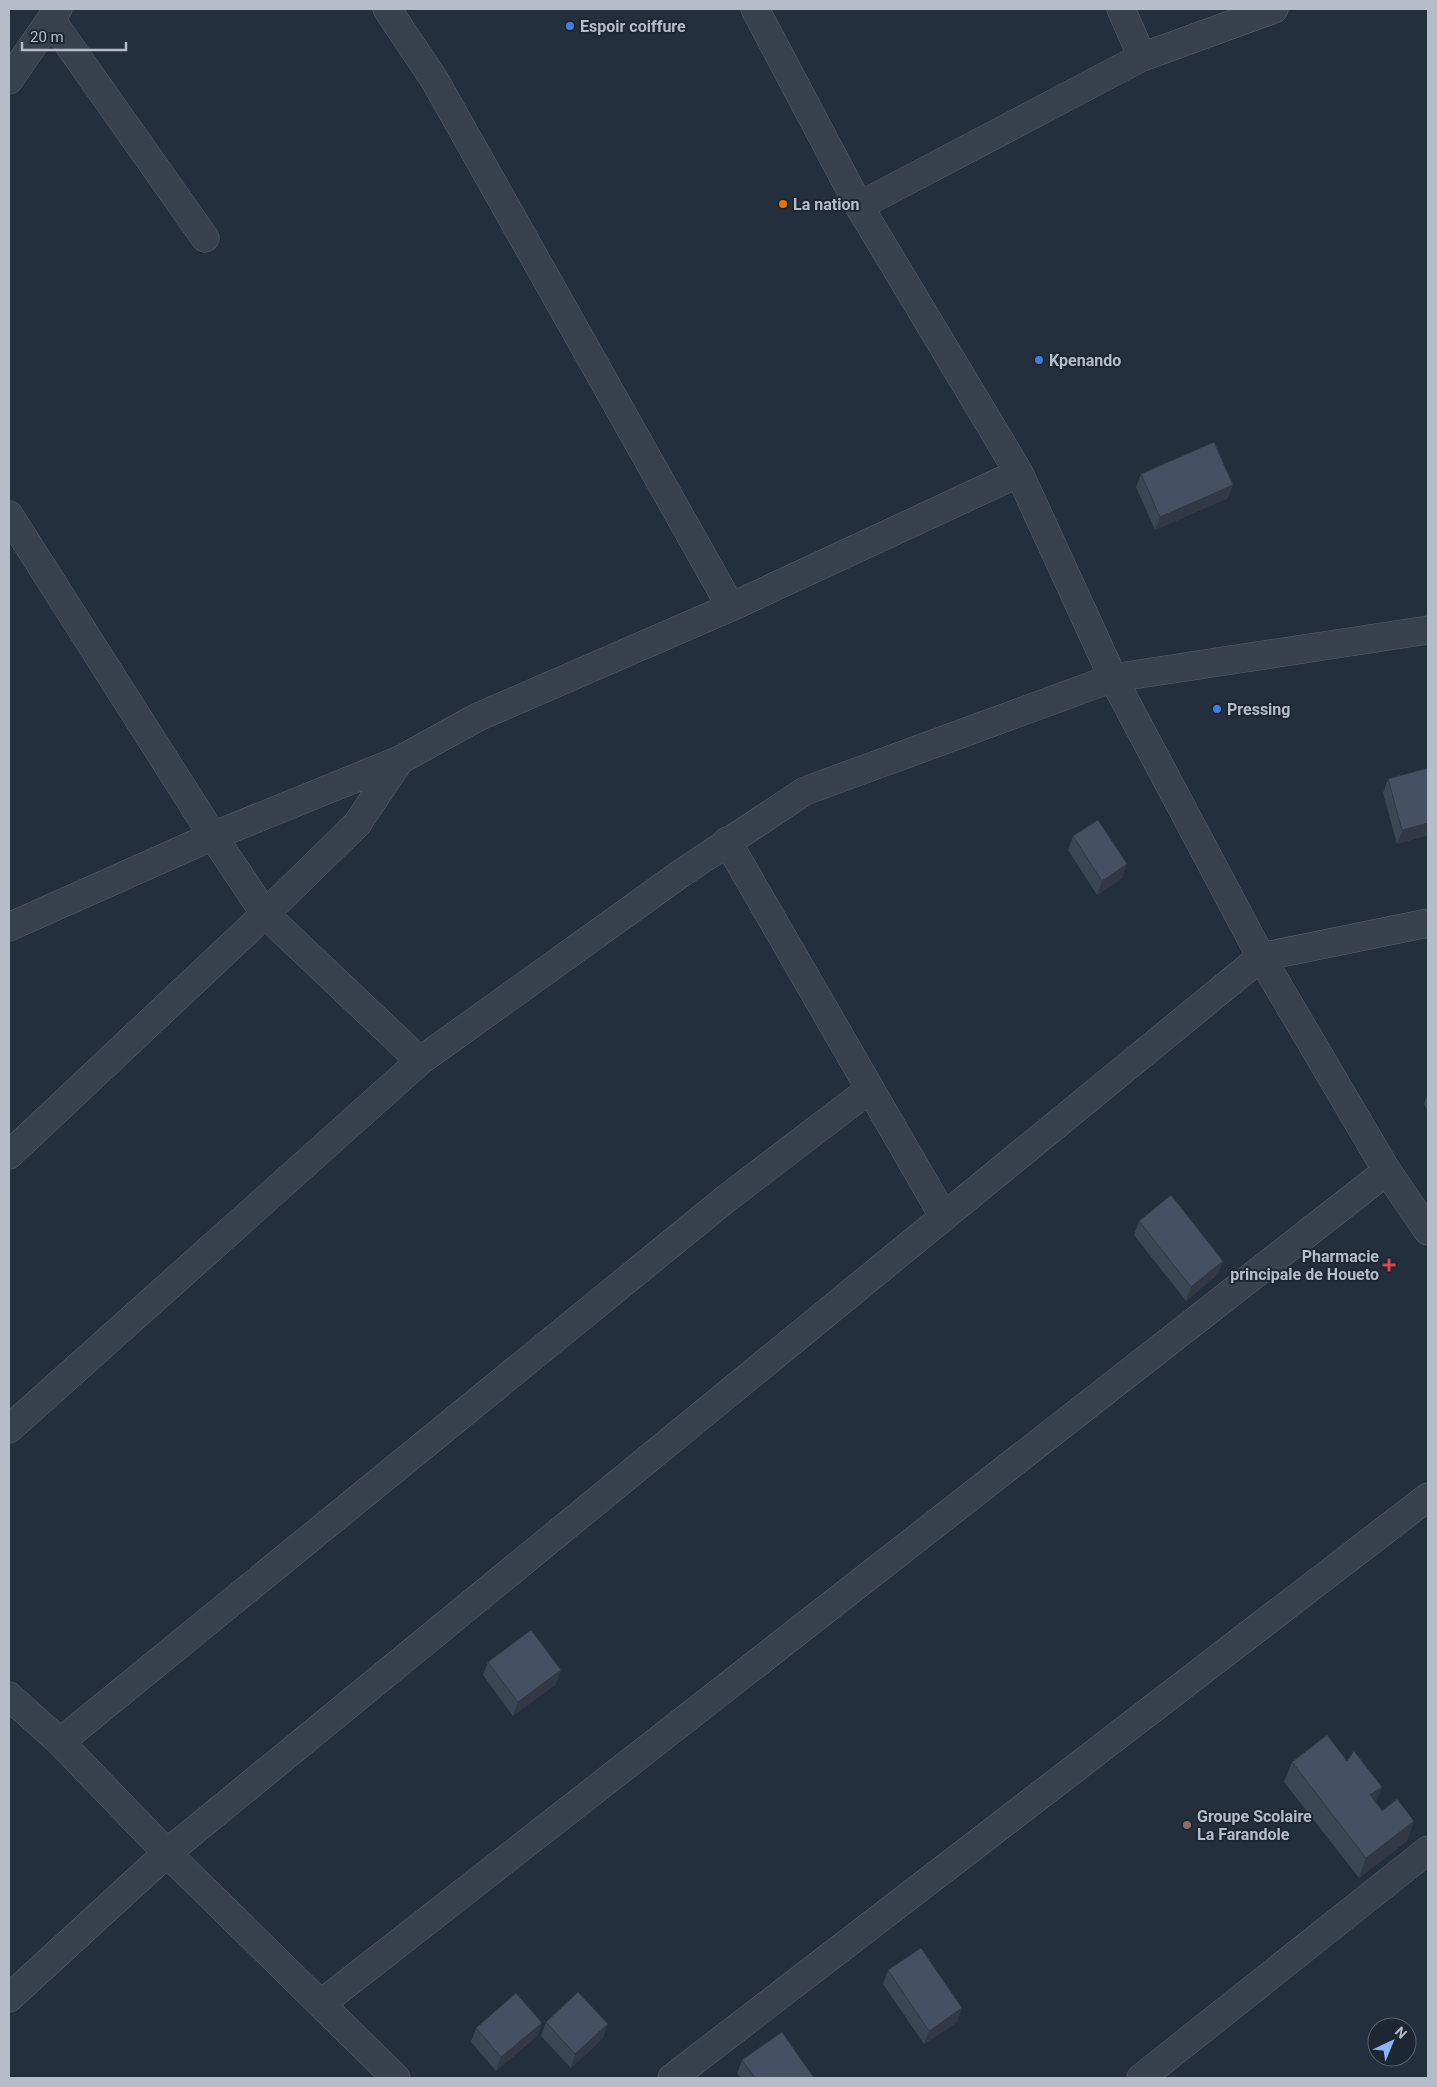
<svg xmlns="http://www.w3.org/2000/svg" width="1437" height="2087" viewBox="0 0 1437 2087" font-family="Roboto,sans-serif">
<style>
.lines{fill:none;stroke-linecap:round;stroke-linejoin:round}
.minor-casing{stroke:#565f6c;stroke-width:29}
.minor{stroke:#38414e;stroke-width:28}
.wall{fill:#3b4654}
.shaded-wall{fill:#303945}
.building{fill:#455162;stroke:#303945}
.shop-dot{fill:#3f7fe0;stroke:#1d2633;stroke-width:2}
.food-dot{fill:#e8710a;stroke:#1d2633;stroke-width:2}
.health-dot{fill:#e0444e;stroke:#1d2633;stroke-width:2}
.education-dot{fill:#8d6e63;stroke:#1d2633;stroke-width:2}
.labels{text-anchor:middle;stroke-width:4;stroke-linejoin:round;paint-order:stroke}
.poi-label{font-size:16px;font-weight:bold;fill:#b4bcc9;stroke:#1d2633;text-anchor:start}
</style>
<rect width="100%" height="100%" fill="#242f3e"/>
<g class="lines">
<g class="minor-casing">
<path id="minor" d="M387 9 434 79 731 607
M755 9 859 206 1019 473 1113 678 1261 957 1387 1171 1428 1231
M1121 9 1142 57
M52 21 205 238
M9 80 58 9
M859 206 1142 57 1274 9
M9 515 213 836 265 914 420 1061
M727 841 944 1217
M9 927 213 836 400 760
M9 1155 265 914 357 824 400 760 478 717 731 607 1019 473
M9 1429 420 1061 683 872 805 791 1113 678 1428 630
M9 1696 60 1742 167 1853 396 2078
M60 1742 727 1198 870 1089
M9 1998 167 1853 1261 957 1428 923
M322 2003 1387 1171
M672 2078 1428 1497
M1141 2078 1428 1850"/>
</g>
<use href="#minor" class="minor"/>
</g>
<path class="wall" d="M1141 474 1228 498 1155 530 1136 487Z
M1428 768V835L1397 844 1383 793 1388 779Z
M1073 836 1122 878 1097 895 1068 850Z
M1428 1091V1112L1424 1104Z
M1139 1221 1223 1261 1218 1274 1186 1301 1134 1235Z
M488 1662 556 1684 513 1716 483 1675Z
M1347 1761 1382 1787 1376 1802 1407 1841 1359 1878 1284 1782 1292 1762Z
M888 1970 962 2008 957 2022 924 2044 883 1984Z
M546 2022 608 2024 603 2038 571 2068 541 2036Z
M542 2023 537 2036 496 2071 471 2042 476 2028Z
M742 2060 814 2078H741L737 2074Z"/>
<path class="shaded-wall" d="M1233 485 1228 498 1155 530 1160 517Z
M1428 823V835L1397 844 1402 830Z
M1127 864 1122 878 1097 895 1102 881Z
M1223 1261 1218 1274 1186 1301 1191 1287Z
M561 1670 556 1684 513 1716 518 1702Z
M1382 1787 1374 1806 1370 1795Z
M1414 1821 1407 1841 1359 1878 1366 1858Z
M962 2008 957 2022 924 2044 929 2031Z
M542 2023 537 2036 496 2071 501 2057Z
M608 2024 603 2038 571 2068 575 2054Z"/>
<path class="building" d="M1214 442 1233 485 1160 517 1141 474Z
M1428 768V823L1402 830 1388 779Z
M1098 820 1127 864 1102 881 1073 836Z
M1171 1195 1223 1261 1191 1287 1139 1221Z
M531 1630 561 1670 518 1702 488 1662Z
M1327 1735 1347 1761 1354 1751 1382 1787 1370 1795 1382 1811 1397 1799 1414 1821 1366 1858 1292 1762Z
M921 1948 962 2008 929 2031 888 1970Z
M578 1992 608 2024 575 2054 546 2022Z
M516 1993 542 2023 501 2057 476 2028Z
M782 2032 814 2078H755L742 2060Z"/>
<g class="shop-dot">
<circle cx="570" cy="26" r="5"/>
<circle cx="1039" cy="360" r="5"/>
<circle cx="1217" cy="709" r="5"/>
</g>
<circle class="food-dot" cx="783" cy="204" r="5"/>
<path class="health-dot" d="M1386.5 1257.5h5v5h5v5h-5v5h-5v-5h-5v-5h5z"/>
<circle class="education-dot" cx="1187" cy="1825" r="5"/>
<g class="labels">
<g class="poi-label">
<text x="580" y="32">Espoir coiffure</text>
<text x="793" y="210">La nation</text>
<text x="1049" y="366">Kpenando</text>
<text x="1227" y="715">Pressing</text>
<text x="1379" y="1262" text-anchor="end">Pharmacie<tspan x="1379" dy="18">principale de Houeto</tspan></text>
<text x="1197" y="1822">Groupe Scolaire<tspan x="1197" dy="18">La Farandole</tspan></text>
</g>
</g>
<rect width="1437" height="2087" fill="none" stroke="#b4bcc9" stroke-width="20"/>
<g transform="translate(1392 2042) rotate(44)"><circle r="24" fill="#1d2633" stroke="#59626f"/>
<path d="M0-4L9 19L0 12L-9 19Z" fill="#8ab4f8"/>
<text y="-8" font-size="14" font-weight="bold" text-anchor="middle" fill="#b4bcc9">N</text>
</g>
<path d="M22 42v8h104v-8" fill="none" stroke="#b4bcc9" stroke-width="2.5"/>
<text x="30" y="42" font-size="15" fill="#b4bcc9" stroke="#1d2633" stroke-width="4" paint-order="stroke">20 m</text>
</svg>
